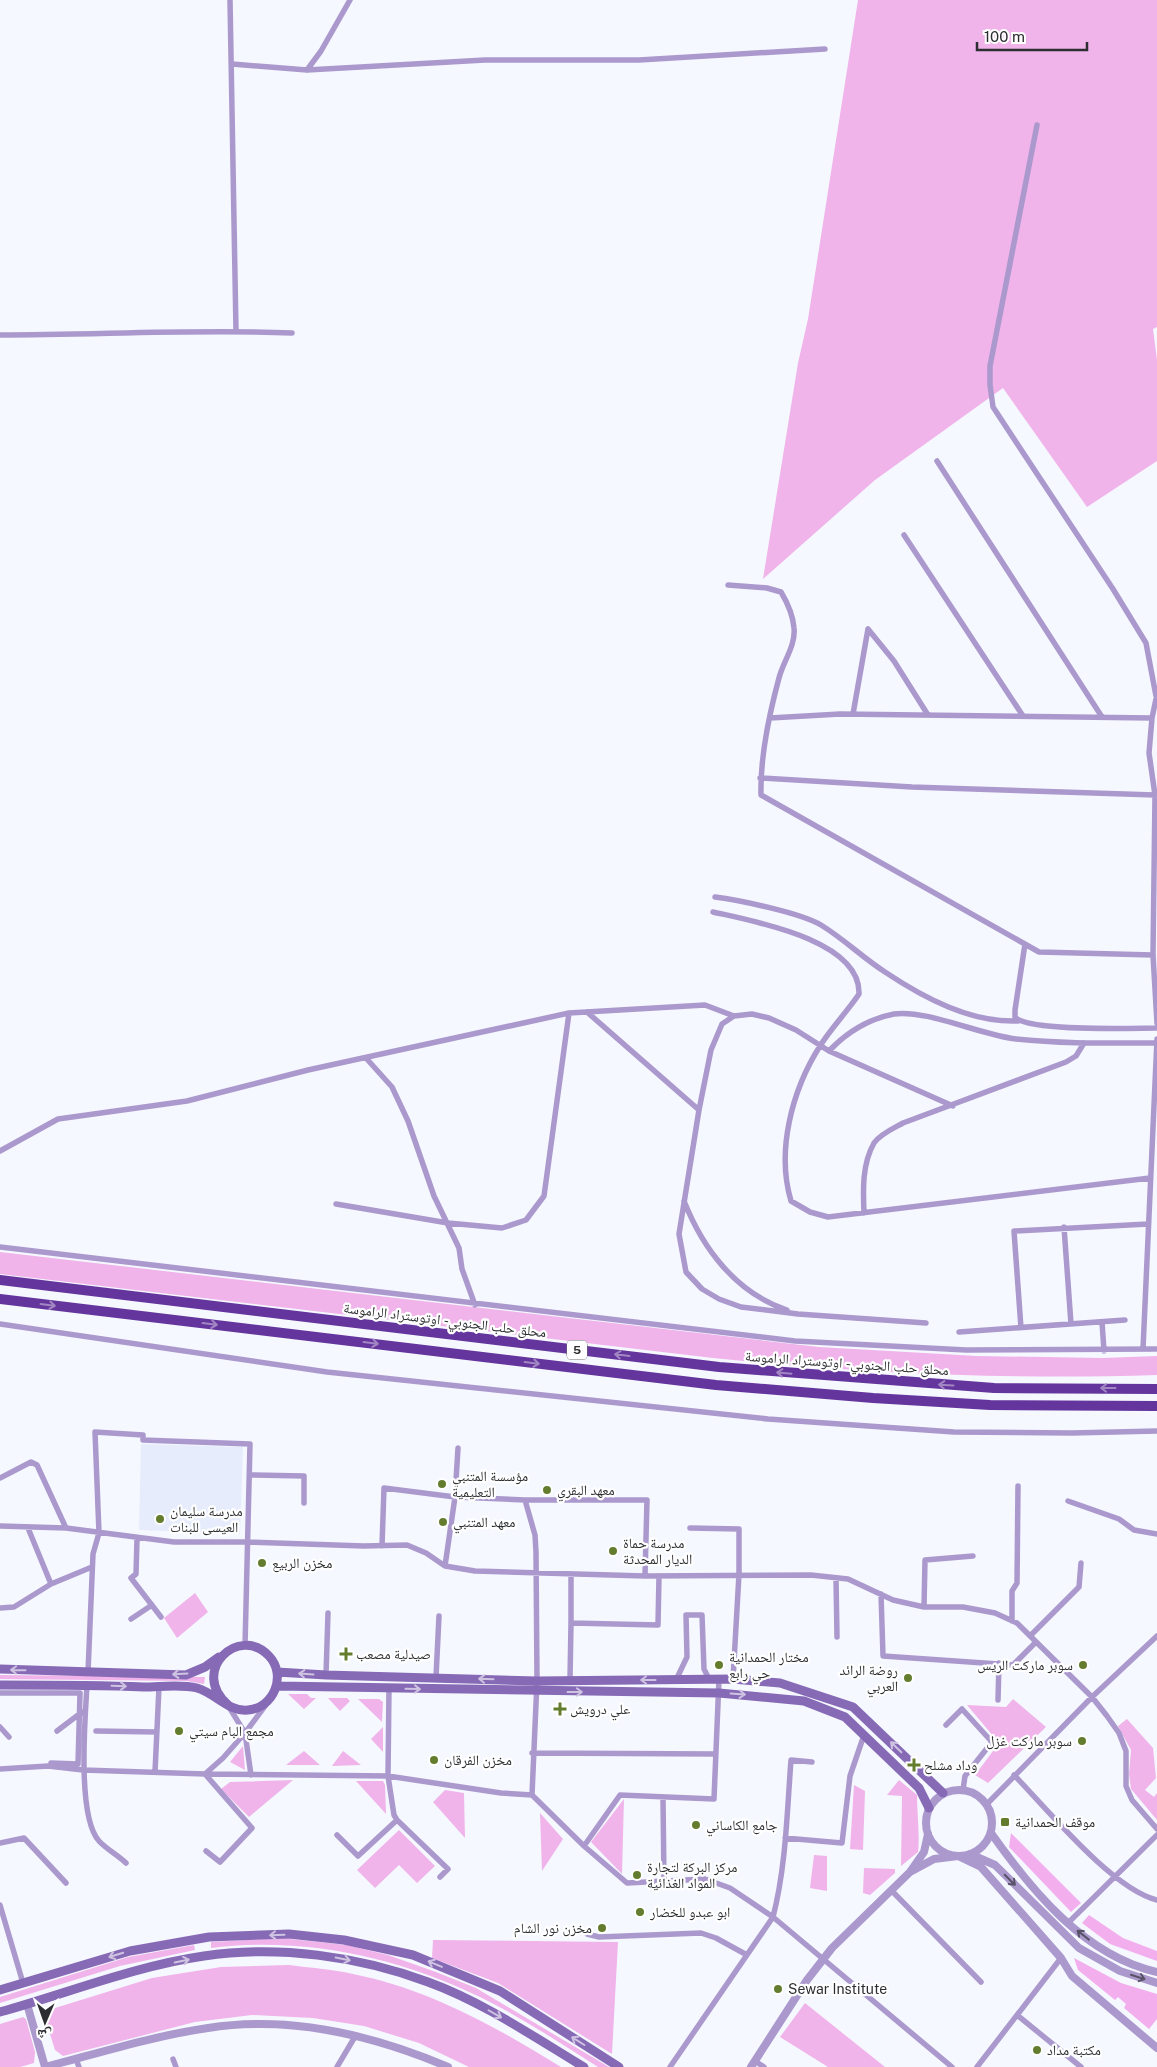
<svg xmlns="http://www.w3.org/2000/svg" width="1157" height="2067" viewBox="0 0 1157 2067" font-family="'Public Sans','Noto Naskh Arabic',sans-serif">
<style>
.built{fill:#e6ecfc}
.green{fill:#f0b4ea}
.forest{fill:#f3afed}
.lines{fill:none;stroke-linecap:round;stroke-linejoin:round}
.minor{stroke:#ab99ce;stroke-width:5.5}
.tertiary{stroke:#ab99ce;stroke-width:8}
.secondary{stroke:#876ab6;stroke-width:9}
.trunk{stroke:#64359c;stroke-width:10}
.oneway{stroke:#a286c4}
.oneway2{stroke:#cfc3e2}
.oneway3{stroke:#595368}
.poi-dot{fill:#647c2e;stroke:#fff;stroke-width:2}
.labels{text-anchor:middle;stroke-width:4.5;stroke-linejoin:round;paint-order:stroke}
.shield{fill:#fff;stroke:#6c6d6f;stroke-width:1}
.shield-label{font-size:12px;font-weight:bold;fill:#2d2e31}
.street-label{font-size:14px;fill:#2d2e31;stroke:#fff}
.poi-label{font-size:14px;fill:#2d2e31;stroke:#fff;text-anchor:start}
</style>
<rect width="100%" height="100%" fill="#f5f8ff"/>
<path class="built" d="M141 1444 243 1447 240 1534 139 1530Z"/>
<path class="green" d="M858 0H1157V327L1153 329 1157 360V461L1087 507 1003 388 875 480 763 579 798 363 808 319Z
M0 1252 819 1347 977 1356 1103 1358 1157 1356V1375C1009 1380 860 1373 713 1358L0 1274Z
M195 1593 208 1612 177 1638 164 1618Z
M0 1675 205 1677 204 1684 187 1681 0 1679Z
M288 1694H307L311 1698H316L304 1709Z
M328 1698H347L350 1701 340 1711Z
M358 1699H379L383 1702 382 1722Z
M1013 1699 1046 1727 988 1783 975 1775 999 1743 967 1705 1006 1707Z
M1127 1719 1153 1748 1156 1778 1145 1790 1154 1797 1157 1793V1820L1131 1789 1129 1774 1131 1750 1118 1726Z
M383 1727V1752L371 1739Z
M243 1746 245 1770 230 1762Z
M304 1751 320 1765H286Z
M343 1751 361 1765 332 1766Z
M293 1780 249 1817 221 1789 230 1782Z
M899 1780 917 1795C917 1812 920 1837 918 1852L901 1866 902 1796 887 1795Z
M356 1781H383L385 1785 386 1814Z
M854 1785 865 1791 863 1850 850 1849Z
M445 1790 464 1793 465 1838 433 1802Z
M624 1799 622 1874 591 1842Z
M540 1813 563 1839 542 1871Z
M399 1830 435 1866 417 1883 399 1865 375 1888 357 1870Z
M814 1855 827 1856V1891L810 1888Z
M864 1868 895 1869V1873L870 1895 863 1893Z
M281 1938 347 1945 388 1955 436 1972 476 1988 609 2067H598C560 2043 521 2017 480 1997 398 1957 302 1936 211 1948V1942Z
M433 1940 618 1942 612 2054 498 1983 432 1958Z
M194 1945 195 1950 120 1966 0 2003V1997L128 1957Z
M289 1965C310 1968 332 1969 353 1974 429 1989 496 2027 561 2067H469L419 2043 364 2026 313 2018 252 2015 195 2022 63 2056 55 2050 46 2021 45 2017 55 2008 152 1978 221 1967Z
M805 2003 885 2067H828L780 2037Z
M23 2017 26 2019 35 2052 34 2063 20 2067H0V2024Z"/>
<path class="forest" d="M1011 1833 1081 1903 1071 1912 1009 1847Z
M1089 1915 1123 1938 1157 1951V1961L1110 1944 1082 1923Z
M1074 1958 1121 1983 1157 1994V2019L1149 2029 1124 2008 1126 2004 1118 1997 1115 2000 1078 1970Z"/>
<g class="lines">
<path class="minor" d="M230 0 236 331
M232 64 307 70 485 60H639L825 49
M307 70 321 51 350 0
M1037 125 990 366V385L993 407 1113 589 1146 643 1156 696
M0 335C97 335 195 329 292 333
M937 461 1102 717
M904 535 1023 716
M728 585 767 588 781 592C787 602 793 616 794 628 796 645 783 662 779 678 769 715 760 758 761 795L1039 952 1153 955
M868 629 894 661 928 715
M1157 694 1152 718 1149 753 1155 795 1153 955 1157 1023
M853 714 868 629
M770 718 840 714 1152 718
M760 778 912 787 1155 795
M715 897C739 900 801 913 821 925 844 939 863 958 885 972 924 998 971 1023 1018 1021
M713 912C753 921 861 940 859 994 847 1012 831 1028 820 1046 792 1090 776 1151 791 1201L810 1212 828 1217 1150 1178
M1025 944 1015 1010V1017C1028 1032 1133 1028 1157 1028
M587 1012 699 1110
M734 1016 722 1024 711 1050 699 1110 679 1234 686 1272 702 1289 719 1299 741 1307 798 1314 926 1323
M829 1051C847 1032 868 1019 894 1014 925 1009 981 1035 1016 1039 1063 1044 1110 1043 1157 1043
M366 1058 392 1087 408 1121 434 1196 459 1248 462 1269 475 1305
M0 1151 58 1119 187 1101 308 1070 569 1013 705 1005 734 1016 752 1014 769 1018 796 1030 829 1051 953 1106
M684 1201C703 1249 736 1293 787 1310
M336 1204 448 1223 502 1228 526 1220 544 1196 569 1013
M864 1213C863 1190 862 1164 874 1143 880 1134 894 1128 903 1123L1066 1062 1076 1056 1084 1043
M1064 1227 1071 1324
M0 1247 795 1341 966 1350 1157 1349
M1102 1322 1104 1351
M0 1324 327 1372 768 1419 954 1432 1072 1433 1157 1431
M1021 1328 1014 1231 1148 1224
M959 1332 1125 1320
M1143 1349 1157 1039
M250 1475 304 1476V1503
M0 1478 31 1462 37 1465 66 1528
M525 1500H647L645 1576
M1068 1501 1119 1519 1134 1530 1157 1534
M0 1526 66 1528 174 1542H248L364 1546 407 1545 426 1553 445 1566 475 1571 645 1576 811 1575 848 1579 893 1600 924 1607H963L995 1613 1017 1623 1092 1697 1107 1716 1119 1733 1126 1751V1786L1132 1800 1157 1829
M28 1528 51 1584
M690 1528 739 1529V1574L733 1679
M137 1539 136 1574 131 1578 161 1617
M382 1546 384 1488 455 1497 525 1500 535 1535 536 1552 537 1681 532 1795
M445 1566 455 1497 458 1448
M571 1575V1623L658 1625 659 1576
M836 1578 837 1637
M881 1594 883 1656 1013 1665 1036 1642
M924 1607 925 1560 973 1556
M0 1608 14 1607 51 1584 92 1567
M131 1619 152 1605
M1012 1621V1591L1017 1583 1018 1486
M1030 1636 1079 1587 1081 1563
M88 1672 93 1554 99 1533 95 1432 143 1435V1440L250 1444 245 1646
M326 1675 328 1613
M436 1677 439 1616
M570 1680 571 1623
M676 1680 687 1657 686 1615H702L704 1669 709 1679
M87 1685C85 1719 77 1817 99 1841 106 1849 118 1855 126 1863
M389 1688 388 1776 394 1815 397 1820 448 1869 440 1877
M0 1693H80L78 1764 51 1763
M998 1700 999 1663
M946 1725 962 1709 992 1742 965 1776 963 1790
M0 1727 9 1737
M57 1731 82 1712
M96 1731 157 1732
M532 1753 715 1754
M0 1769 48 1766 83 1770 205 1774 223 1758 245 1733 229 1707
M155 1772 159 1687
M251 1775 245 1733 265 1706
M1014 1775C1048 1810 1112 1889 1157 1900
M663 1798 664 1881
M987 1804 1092 1697 1157 1636
M337 1835 358 1856 397 1820
M785 1838 842 1843 850 1776 864 1735
M0 1843 24 1838 66 1883
M584 1846 620 1795 714 1799 719 1679
M206 1851 220 1862 252 1828 205 1774 388 1776 501 1793 532 1795 584 1846 627 1883 705 1879 730 1888 773 1917 952 2067
M891 1890 981 1982
M0 1905 23 1983
M1068 1923 1157 1835
M587 1934 599 1937 701 1933 716 1938 747 1955
M1017 2015 1081 2067
M76 2059 79 2067
M173 2059 176 2067
M755 2061 764 2067
M337 2067 356 2035
M670 2067 773 1917C786 1867 787 1812 791 1760L812 1762
M977 2067 1061 1958"/>
<path class="tertiary" d="M926 1823a33 33 0 1 1 66 0a33 33 0 1 1-66 0Z
M991 1833C1032 1891 1085 1956 1157 1972
M970 1854 995 1865 1079 1948 1120 1971 1157 1983
M910 1872 934 1859 958 1856 981 1867 1061 1958 1072 1976 1157 2048
M27 2004 45 2067
M45 2067C99 2053 153 2036 208 2028 291 2015 373 2035 448 2067
M751 2067 807 1980 832 1948 910 1872 924 1852 928 1834"/>
<path class="secondary" d="M0 1669 186 1675 205 1667 219 1657
M277 1672 326 1675 537 1681 733 1679 780 1683 853 1707 943 1793
M0 1685C48 1685 96 1685 144 1687 160 1687 181 1684 197 1688 215 1693 228 1712 248 1710 274 1708 287 1675 269 1656 239 1624 189 1671 228 1705
M277 1686 719 1693 804 1701 845 1717 919 1788 929 1808
M0 1990 130 1951 209 1937 289 1934 344 1940 413 1955 500 1991 619 2067
M0 2012C68 1993 135 1966 204 1956 278 1945 358 1956 428 1982 483 2002 534 2037 584 2067"/>
<path class="trunk" d="M0 1280 719 1367 994 1388 1157 1389
M0 1299 716 1385 873 1398 990 1405 1157 1406"/>
</g>
<defs><path id="oneway-shaft" d="M-6 0H5M1.5-3L5.5 0L1.5 3" fill="none" stroke-width="1.6" stroke-linecap="round" stroke-linejoin="round" transform="scale(1.25)"/></defs>
<g class="oneway">
<use href="#oneway-shaft" transform="translate(48 1305) rotate(7)"/>
<use href="#oneway-shaft" transform="translate(210 1324) rotate(7)"/>
<use href="#oneway-shaft" transform="translate(371 1343) rotate(7)"/>
<use href="#oneway-shaft" transform="translate(622 1355) rotate(-173)"/>
<use href="#oneway-shaft" transform="translate(532 1363) rotate(7)"/>
<use href="#oneway-shaft" transform="translate(784 1373) rotate(-175)"/>
<use href="#oneway-shaft" transform="translate(946 1385) rotate(-177)"/>
<use href="#oneway-shaft" transform="translate(1108 1388) rotate(-180)"/>
</g>
<g class="oneway2">
<use href="#oneway-shaft" transform="translate(18 1670) rotate(-179)"/>
<use href="#oneway-shaft" transform="translate(180 1674) rotate(177)"/>
<use href="#oneway-shaft" transform="translate(306 1674) rotate(-176)"/>
<use href="#oneway-shaft" transform="translate(486 1679) rotate(-178)"/>
<use href="#oneway-shaft" transform="translate(648 1680) rotate(180)"/>
<use href="#oneway-shaft" transform="translate(119 1686) rotate(2)"/>
<use href="#oneway-shaft" transform="translate(413 1689) rotate(1)"/>
<use href="#oneway-shaft" transform="translate(575 1692)"/>
<use href="#oneway-shaft" transform="translate(738 1694) rotate(4)"/>
<use href="#oneway-shaft" transform="translate(896 1747) rotate(-136)"/>
<use href="#oneway-shaft" transform="translate(277 1935) rotate(178)"/>
<use href="#oneway-shaft" transform="translate(116 1955) rotate(163)"/>
<use href="#oneway-shaft" transform="translate(343 1959) rotate(11)"/>
<use href="#oneway-shaft" transform="translate(182 1961) rotate(-12)"/>
<use href="#oneway-shaft" transform="translate(435 1964) rotate(-157)"/>
<use href="#oneway-shaft" transform="translate(495 2014) rotate(30)"/>
<use href="#oneway-shaft" transform="translate(578 2041) rotate(-148)"/>
</g>
<g class="oneway3">
<use href="#oneway-shaft" transform="translate(1010 1880) rotate(45)"/>
<use href="#oneway-shaft" transform="translate(1083 1935) rotate(-142)"/>
<use href="#oneway-shaft" transform="translate(1138 1977) rotate(18)"/>
</g>
<g class="poi-dot">
<circle cx="442" cy="1484" r="5"/>
<circle cx="547" cy="1490" r="5"/>
<circle cx="160" cy="1519" r="5"/>
<circle cx="443" cy="1522" r="5"/>
<circle cx="613" cy="1551" r="5"/>
<circle cx="262" cy="1563" r="5"/>
<path d="M343.5 1646.5h5v5h5v5h-5v5h-5v-5h-5v-5h5z"/>
<circle cx="719" cy="1665" r="5"/>
<circle cx="1083" cy="1665" r="5"/>
<circle cx="908" cy="1678" r="5"/>
<path d="M557.5 1701.5h5v5h5v5h-5v5h-5v-5h-5v-5h5z"/>
<circle cx="179" cy="1731" r="5"/>
<circle cx="1082" cy="1741" r="5"/>
<circle cx="434" cy="1760" r="5"/>
<path d="M911.5 1757.5h5v5h5v5h-5v5h-5v-5h-5v-5h5z"/>
<rect x="1000" y="1817" width="10" height="10" rx="2.5"/>
<circle cx="696" cy="1825" r="5"/>
<circle cx="637" cy="1875" r="5"/>
<circle cx="640" cy="1912" r="5"/>
<circle cx="602" cy="1928" r="5"/>
<circle cx="778" cy="1989" r="5"/>
<circle cx="1037" cy="2050" r="5"/>
</g>
<g class="labels">
<rect class="shield" x="567" y="1340.5" width="20" height="19" rx="4"/>
<g class="shield-label">
<text x="577" y="1354">5</text>
</g>
<g class="street-label">
<text transform="translate(445 1320) rotate(7)" y="5">محلق حلب الجنوبي - اوتوستراد الراموسة</text>
<text transform="translate(847 1363) rotate(4)" y="5">محلق حلب الجنوبي - اوتوستراد الراموسة</text>
</g>
<g class="poi-label">
<text x="452" y="1481">مؤسسة المتنبي<tspan x="452" dy="16">التعليمية</tspan></text>
<text x="557" y="1495">معهد البقري</text>
<text x="170" y="1516">مدرسة سليمان<tspan x="170" dy="16">العيسى للبنات</tspan></text>
<text x="453" y="1527">معهد المتنبي</text>
<text x="623" y="1548">مدرسة حماة<tspan x="623" dy="16">الديار المحدثة</tspan></text>
<text x="272" y="1568">مخزن الربيع</text>
<text x="356" y="1659">صيدلية مصعب</text>
<text x="729" y="1662">مختار الحمدانية<tspan x="729" dy="16">حي رابع</tspan></text>
<text x="1073" y="1670" text-anchor="end">سوبر ماركت الريس</text>
<text x="898" y="1675" text-anchor="end">روضة الرائد<tspan x="898" dy="16">العربي</tspan></text>
<text x="570" y="1714">علي درويش</text>
<text x="189" y="1736">مجمع البام سيتي</text>
<text x="1072" y="1746" text-anchor="end">سوبر ماركت غزل</text>
<text x="444" y="1765">مخزن الفرقان</text>
<text x="924" y="1770">وداد مشلح</text>
<text x="1015" y="1827">موقف الحمدانية</text>
<text x="706" y="1830">جامع الكاساني</text>
<text x="647" y="1872">مركز البركة لتجارة<tspan x="647" dy="16">المواد الغذائية</tspan></text>
<text x="650" y="1917">ابو عبدو للخضار</text>
<text x="592" y="1933" text-anchor="end">مخزن نور الشام</text>
<text x="788" y="1994">Sewar Institute</text>
<text x="1047" y="2055">مكتبة مداد</text>
</g>
</g>
<g transform="translate(45 2022) rotate(182)" stroke="#ffffff" stroke-width="4" paint-order="stroke">
<path d="M0-4L9 19L0 12L-9 19Z" fill="#2d2e31"/>
<text y="-8" font-size="14" font-weight="bold" text-anchor="middle" fill="#2d2e31">ش</text>
</g>
<path d="M977 42v8h110v-8" fill="none" stroke="#2d2e31" stroke-width="2.5"/>
<text x="984" y="42" font-size="15" fill="#2d2e31" stroke="#ffffff" stroke-width="4" paint-order="stroke">100 m</text>
</svg>
